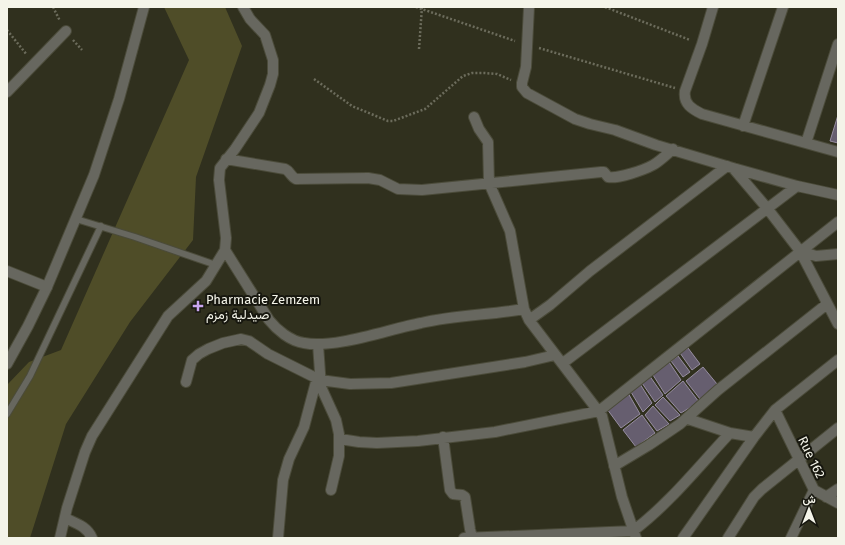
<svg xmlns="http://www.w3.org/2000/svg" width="845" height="545" viewBox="0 0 845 545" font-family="'Fira Sans',Vazirmatn,sans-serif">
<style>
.green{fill:#4f4d28}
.building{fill:#665e6f;stroke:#968da0}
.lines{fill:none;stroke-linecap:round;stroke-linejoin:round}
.service-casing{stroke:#4b4b3a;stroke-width:8}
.minor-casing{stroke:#4b4b3a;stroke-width:12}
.tertiary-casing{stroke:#4b4b3a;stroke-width:12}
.path{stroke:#6c6c5c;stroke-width:2.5;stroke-dasharray:2 2;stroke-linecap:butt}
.service{stroke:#67675f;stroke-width:6}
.minor{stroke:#67675f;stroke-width:10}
.tertiary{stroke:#67675f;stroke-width:10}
.poi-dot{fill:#c9a5ee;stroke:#17170f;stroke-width:1.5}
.labels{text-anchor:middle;stroke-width:4;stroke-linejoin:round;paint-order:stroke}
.poi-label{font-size:13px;fill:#f4f4e9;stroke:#17170f;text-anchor:start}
.street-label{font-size:13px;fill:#f4f4e9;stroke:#17170f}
</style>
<rect width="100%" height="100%" fill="#30301e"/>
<path class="green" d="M164 7H225L242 46 196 177 193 240 130 322 66 424 30 538H7V385L29 362 61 350 189 60Z"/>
<path class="building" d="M838 115V143L830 141Z
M688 348 700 364 692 370 680 353Z
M678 356 690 372 683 377 671 361Z
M669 362 681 380 665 394 653 375Z
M703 367 717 384 700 399 686 381Z
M649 375 663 395 655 402 642 383Z
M683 381 699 402 681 413 666 396Z
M640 384 652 403 643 412 631 392Z
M628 393 640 414 621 428 607 409Z
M663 397 680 415 670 421 655 405Z
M653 406 669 424 657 431 645 415Z
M642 415 655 433 636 447 623 430Z"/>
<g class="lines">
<g class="service-casing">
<path id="service" d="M76 219 135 237 216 265
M7 414 30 376 101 226"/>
</g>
<g class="minor-casing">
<path id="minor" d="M529 7 526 67 522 83V87L527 93 575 119 590 124 615 130 656 145 733 168 797 186 838 195
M713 7 702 44 685 91C683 104 692 109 702 114L838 152
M7 92 66 31
M474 117 479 129 488 142 489 183 510 231 524 309 529 320 602 416 622 497 636 538
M743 126 783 7
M806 143 838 44
M226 159 285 169C290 171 291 177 296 179L368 178 380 180 398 189 422 190 601 172H604L608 177C618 179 644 170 653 165 660 161 667 154 673 149
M733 168 767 208 800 251 838 324
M225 250 269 320C277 330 290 341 304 343 335 349 389 329 421 323 455 315 490 315 524 309
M800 251 816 256 838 254
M529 320 550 305 590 271 727 166
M318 344 321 387 336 420 339 434V456L331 490
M563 363 797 186
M7 364 28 326 47 287
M186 382 192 360 199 354 208 349 223 343 241 339 249 341 268 354 320 380 350 384 391 383 525 362 555 355
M775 410 814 490 838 503
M688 419 730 433 754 437
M443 437 450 490 453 494 462 495 465 497 470 529 472 538
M340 439 359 442 377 443 418 441 495 432 599 411 838 222
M614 466 649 445 680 424 718 390 827 304
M826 497 838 489
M65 518C75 523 87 526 92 538
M60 538 67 508 85 452 92 436 168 316 206 281 225 250 226 238 219 180 220 168 235 149 259 113 270 85 273 74V60L265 35 250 19 243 7
M278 538 283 480 289 459 304 427 317 378
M464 538 633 531C670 503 698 467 730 433
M683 538 754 437 775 410 838 360
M728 538 754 497 762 489 838 428
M791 538 814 490"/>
</g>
<g class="tertiary-casing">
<path id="tertiary" d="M7 271 47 287 94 175 119 99 144 7"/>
</g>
<path class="path" d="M53 7 60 21
M416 7 515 41
M605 7 690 40
M7 30 27 55
M73 40 82 50
M539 48 675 88
M419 49 422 7
M314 79 352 106 388 121H393L425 109 463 76 472 73H484L497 74 511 80"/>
<use href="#service" class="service"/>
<use href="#minor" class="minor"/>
<use href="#tertiary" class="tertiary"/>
</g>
<path class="poi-dot" d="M196 300h4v4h4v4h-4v4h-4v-4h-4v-4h4z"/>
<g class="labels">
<g class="poi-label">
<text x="206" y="304">Pharmacie Zemzem<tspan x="206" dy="15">صيدلية زمزم</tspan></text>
</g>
<g class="street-label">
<text transform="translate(812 457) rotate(64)" y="5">Rue 162</text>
</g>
</g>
<rect width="845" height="545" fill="none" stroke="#f4f4e9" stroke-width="16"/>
<g transform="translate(809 509)" stroke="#17170f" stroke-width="3" paint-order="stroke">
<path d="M0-3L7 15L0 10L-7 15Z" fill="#f4f4e9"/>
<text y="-6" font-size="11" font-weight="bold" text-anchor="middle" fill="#f4f4e9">ش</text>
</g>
</svg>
